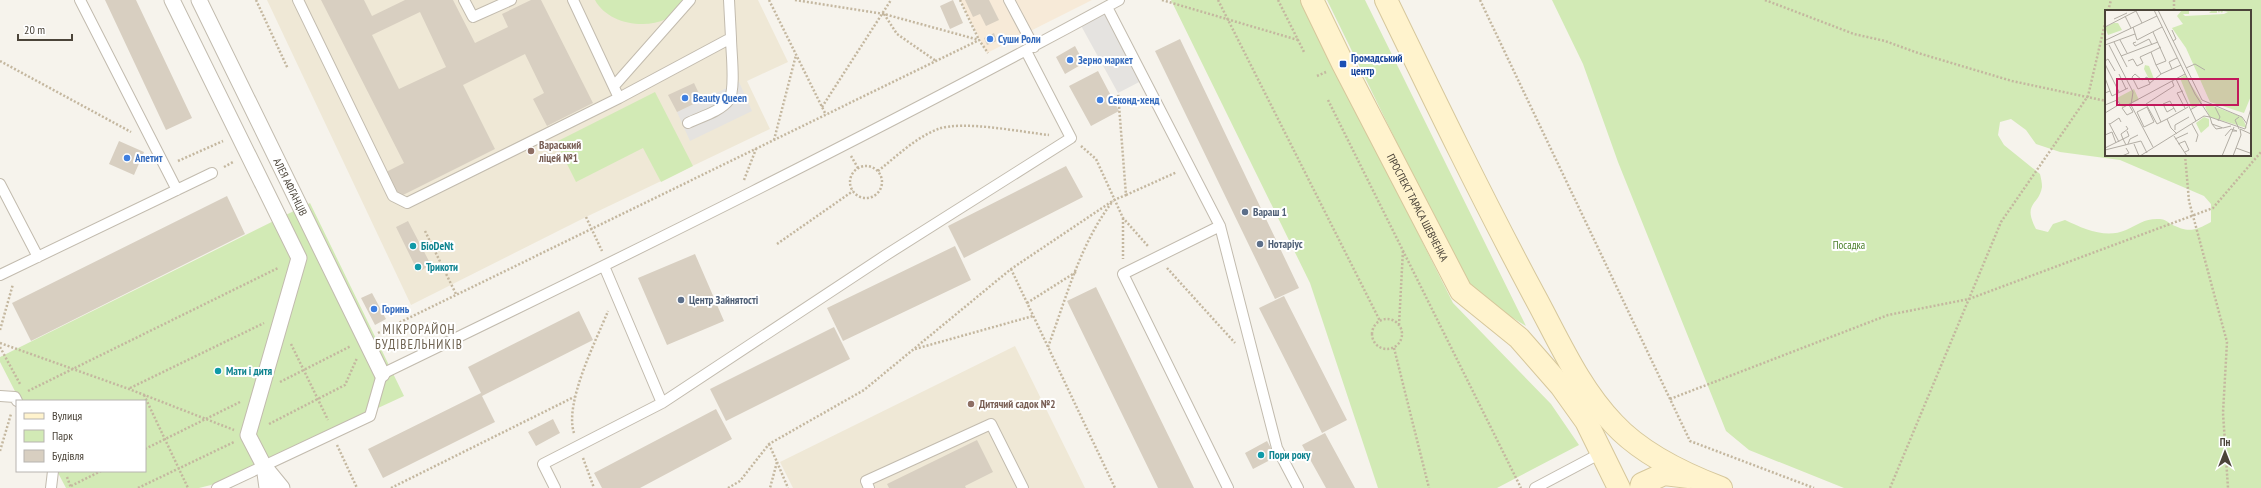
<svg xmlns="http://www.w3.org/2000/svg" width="2261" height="488" viewBox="0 0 2261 488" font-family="'PT Sans Narrow',sans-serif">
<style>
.commercial{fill:#f7ead8}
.education{fill:#efe8d6}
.green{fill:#d2eab5;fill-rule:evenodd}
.parking{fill:#e5e3e0}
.building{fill:#d8cfc1;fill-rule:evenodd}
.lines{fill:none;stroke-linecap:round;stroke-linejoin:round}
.service-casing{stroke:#c2bbae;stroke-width:12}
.pedestrian-casing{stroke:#c2bbae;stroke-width:17}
.secondary-casing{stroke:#d6c79b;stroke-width:24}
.path{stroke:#c4b79f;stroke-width:2.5;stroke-dasharray:2 2;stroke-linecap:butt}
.service{stroke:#fff;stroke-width:10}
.pedestrian{stroke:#fff;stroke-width:15}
.secondary{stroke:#fff3cd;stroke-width:22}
.shop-dot{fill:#3f7fe0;stroke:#fff;stroke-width:1.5}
.transit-dot{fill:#1a4fb4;stroke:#fff;stroke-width:1.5}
.education-dot{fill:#8d6e63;stroke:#fff;stroke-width:1.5}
.service-dot{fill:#5c6f8a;stroke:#fff;stroke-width:1.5}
.culture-dot{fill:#0f9aa8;stroke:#fff;stroke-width:1.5}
.labels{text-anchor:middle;stroke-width:4;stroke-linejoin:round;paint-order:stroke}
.shop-label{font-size:11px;font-weight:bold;fill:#366cbe;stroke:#fff;text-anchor:start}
.transit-label{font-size:11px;font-weight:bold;fill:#164399;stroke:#fff;text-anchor:start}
.education-label{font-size:11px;font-weight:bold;fill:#785e54;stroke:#fff;text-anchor:start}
.street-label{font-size:11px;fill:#4b4439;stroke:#fff}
.service-label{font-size:11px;font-weight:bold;fill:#4e5e75;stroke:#fff;text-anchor:start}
.park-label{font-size:11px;fill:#4a7f2a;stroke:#fff}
.culture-label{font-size:11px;font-weight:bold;fill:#0d838f;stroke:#fff;text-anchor:start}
.quarter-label{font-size:13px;letter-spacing:1px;fill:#6e6250;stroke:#fff}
.inset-road{fill:none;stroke:#b2ada4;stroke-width:1}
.view{fill:#c2185b;fill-opacity:0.15;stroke:#c2185b;stroke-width:2}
.inset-edge{fill:none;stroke:#4b4439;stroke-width:2}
</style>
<rect width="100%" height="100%" fill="#f6f3ec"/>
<path class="commercial" d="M960 0H1092L987 53Z"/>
<path class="education" d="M267 0H758L788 62 747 81 770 129 586 217 411 305Z
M1015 346 1085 488H793L780 462Z"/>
<path class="green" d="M595 0H687C681 6 674 15 666 19 644 30 607 23 595 0Z
M1171 0H1301L1453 303 1551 404 1579 445 1497 488H1378L1310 283Z
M1327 0H1365L1526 326C1500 310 1477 297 1460 272Z
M1552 0H2261V488H1844L1749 450 1726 431 1618 162 1583 64ZM2106 11H2250V155H2106ZM2011 119 2026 130 2036 144 2060 152 2120 160 2204 196 2211 204V222C2195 231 2188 233 2171 224 2168 222 2164 219 2160 219 2145 218 2139 224 2126 230 2106 239 2084 229 2065 220L2053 224 2048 232 2036 229C2022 202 2039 206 2042 187 2042 183 2041 178 2040 174L2004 145 1998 135 2000 122Z
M655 92 693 166 661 182 643 148 576 182 556 142Z
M310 203 404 396 211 485 199 488H66L57 471H145V401H20L0 362V357Z"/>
<path class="parking" d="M1107 7 1145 79 1118 93 1079 22Z
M739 82 752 111 690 141 677 112Z"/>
<path class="building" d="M105 0H136L192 118 166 130Z
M321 0H364L372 16 405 0H453L475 43 508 27 502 14 531 0H541L593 103 547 126 533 99 544 93 525 54 463 85 495 149 399 197 386 172 404 163ZM420 12 446 67 399 89 372 35Z
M953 0 963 23 950 29 940 6Z
M965 0H989L999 20 986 26 980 14 973 17Z
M994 33 997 41 987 45 984 38Z
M1180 39 1299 288 1275 299 1155 51Z
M1075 46 1084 63 1065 74 1056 57Z
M1098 71 1119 111 1091 126 1069 86Z
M694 83 702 100 677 112 668 95Z
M119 141 144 152 134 175 109 164Z
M1066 166 1083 197 964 258 948 226Z
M227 196 245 234 31 341 12 303Z
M408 221 431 265 418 272 396 227Z
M955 246 971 280 843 341 827 308Z
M695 254 724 321 667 345 638 278Z
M1096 287 1149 396 1194 488H1158L1067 301Z
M372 293 386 319 375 325 361 298Z
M1284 296 1347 420 1322 433 1259 308Z
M579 311 593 340 482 396 495 422 383 478 368 449 481 393 468 367Z
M834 327 850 359 726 421 710 389Z
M716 409 732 439 640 488H602L594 473Z
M553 419 560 433 536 446 528 432Z
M1325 433 1355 488H1326L1302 445Z
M977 440 993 472 965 486 966 488H889L887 484Z
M1267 441 1276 457 1253 469 1245 453Z"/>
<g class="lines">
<g class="service-casing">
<path id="service" d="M80 0 177 190
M298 0 393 196 407 203 619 98 573 0
M464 0 473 17 511 0
M1009 0 1034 47
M1107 7 1220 226 1277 448 1298 488
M614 86 690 0
M619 98 731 38 729 0
M688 123C700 117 720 112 729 100 736 89 731 52 731 38
M0 184 38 257
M1220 226 1123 274 1228 488
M604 266 662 403
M0 275 212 173
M0 396 15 397 17 401
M51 488 53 471
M217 488 370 416 382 374C630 254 877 132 1119 0
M555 488 543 464 662 403 886 255 1071 138 1026 51
M869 488 866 481 991 424 1023 488
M1535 488 1603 452"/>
</g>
<g class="pedestrian-casing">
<g id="pedestrian">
<path d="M172 0 299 258 248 435 264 466 267 488"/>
<path id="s1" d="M199 0 382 374"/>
<path d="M264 466 282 488"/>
</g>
</g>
<g class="secondary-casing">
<g id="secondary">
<path id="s2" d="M1312 0 1343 64 1461 291 1519 338 1561 386 1586 421 1619 488"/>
<path d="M1386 0C1434 99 1482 198 1534 295 1558 339 1579 388 1614 424 1641 453 1684 474 1721 488"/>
<path d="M1641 488 1642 484 1664 474 1689 477"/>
</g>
</g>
<path class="path" d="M256 0 288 69
M769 0 826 115
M795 0 884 14 979 40
M960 0 979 40
M1162 0 1298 40
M1218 0 1380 321
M1278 0 1304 52
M1480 0 1690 441 1814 488
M1765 0 1854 34 1885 41 1918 53 2012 81 2106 101
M2174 0V11
M2108 11 2111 0
M884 14 897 34 936 61
M0 61 131 132
M1317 76 1326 72
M1328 100 1521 488
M822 107 891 0
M774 140 796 55
M1081 146 1096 159 1123 218 1148 246
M2185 155 2189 201 2227 342 2223 413 2228 488
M851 156 858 168
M178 161 223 141
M850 182a16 16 0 1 1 32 0a16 16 0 1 1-32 0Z
M224 167 233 162
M878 171C897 156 915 138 938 129 963 120 1021 132 1049 135
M744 180 756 149
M1126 195 1177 172
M586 217 602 251
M1123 218V259
M425 231 456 294
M777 244 853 191
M1167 268 1235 343
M1011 269 1115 488
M1027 303 1076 272
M1372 334a15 15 0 1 1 30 0a15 15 0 1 1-30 0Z
M1399 325 1403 250
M0 330 13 284
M378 333 979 40 988 53
M0 343 129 389 234 430
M291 344 328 420
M0 347 20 384
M1048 347C1066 299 1080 243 1113 201
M1394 348 1429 488
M915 349 1033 316
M280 382 351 346
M130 388 264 323
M28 391 278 268
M144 395 188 488
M1670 399 1888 315 1969 299 2213 208 2261 152
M269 424 345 385 357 358
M574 433C564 403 596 341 608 311
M769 444 777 462 770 488
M337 445 357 488
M145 449 240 402
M0 451 11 414
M583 458 594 488
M777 462 788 488
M67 477 71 488
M71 486 101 471
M138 488 234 442
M391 488 574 397
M728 488 740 481 769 444 864 390 1011 269 1114 200 1126 195 1118 93
M1890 488 2001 222 2088 96 2106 19"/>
<use href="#service" class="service"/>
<use href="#pedestrian" class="pedestrian"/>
<use href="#secondary" class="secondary"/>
</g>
<g class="shop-dot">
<circle cx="990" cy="39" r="4"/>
<circle cx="1070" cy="60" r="4"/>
<circle cx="685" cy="98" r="4"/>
<circle cx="1100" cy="100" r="4"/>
<circle cx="127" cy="158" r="4"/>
<circle cx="374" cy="309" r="4"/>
</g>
<rect class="transit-dot" x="1339" y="60" width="8" height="8" rx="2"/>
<g class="education-dot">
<circle cx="531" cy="151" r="4"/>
<circle cx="971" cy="404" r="4"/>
</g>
<g class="service-dot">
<circle cx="1245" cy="212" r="4"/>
<circle cx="1260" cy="244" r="4"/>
<circle cx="681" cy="300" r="4"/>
</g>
<g class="culture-dot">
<circle cx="413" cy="246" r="4"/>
<circle cx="418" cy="267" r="4"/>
<circle cx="218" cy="371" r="4"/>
<circle cx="1261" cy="455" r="4"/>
</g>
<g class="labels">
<g class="shop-label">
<text x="998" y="43">Суши Роли</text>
<text x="1078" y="64">Зерно маркет</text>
<text x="693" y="102">Beauty Queen</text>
<text x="1108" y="104">Секонд-хенд</text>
<text x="135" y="162">Апетит</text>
<text x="382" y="313">Горинь</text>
</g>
<g class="transit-label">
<text x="1351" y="62">Громадський<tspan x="1351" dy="13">центр</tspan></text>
</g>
<g class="education-label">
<text x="539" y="149">Вараський<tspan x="539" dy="13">ліцей №1</tspan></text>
<text x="979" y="408">Дитячий садок №2</text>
</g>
<g class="street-label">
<text dy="4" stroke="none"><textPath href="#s1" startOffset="208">АЛЕЯ АФГАНЦІВ</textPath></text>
<text dy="4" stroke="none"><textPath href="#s2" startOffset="233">ПРОСПЕКТ ТАРАСА ШЕВЧЕНКА</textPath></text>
</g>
<g class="service-label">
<text x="1253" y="216">Вараш 1</text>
<text x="1268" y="248">Нотаріус</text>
<text x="689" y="304">Центр Зайнятості</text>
</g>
<g class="park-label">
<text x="1849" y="249">Посадка</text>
</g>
<g class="culture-label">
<text x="421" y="250">БіоDeNt</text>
<text x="426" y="271">Трикоти</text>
<text x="226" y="375">Мати і дитя</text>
<text x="1269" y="459">Пори року</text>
</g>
<g class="quarter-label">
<text x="419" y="334">МІКРОРАЙОН<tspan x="419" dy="15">БУДІВЕЛЬНИКІВ</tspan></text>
</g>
</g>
<g transform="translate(2105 10)">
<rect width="146" height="146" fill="#f6f3ec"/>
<path d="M77 0H84V4H78L80 6 119 4 123 2 118 1 117 3 115 1 114 3 112 0V3H104L107 0H146V86L139 103 105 92 81 38 67 18 78 14 72 6ZM9 13H13L17 20 3 25 0 17ZM40 55 44 56 49 69H44L39 59ZM80 65 97 92 87 98 75 68ZM29 79 34 90 17 97 12 88ZM103 94 137 107 142 118 105 107 100 97ZM99 107 104 109V116L96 123 91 113Z" fill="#d2eab5"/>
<path class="inset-road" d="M49 0 90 84 105 107 140 119 146 98M53 0 97 90 137 107 142 114M20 6 26 18M9 9 22 3M0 17 31 1 37 13M28 17 32 30 57 17M67 20 71 29 68 31M48 22 61 51 51 55 56 64 76 55M1 30 52 6M15 30 22 43M9 32 22 57M31 32 28 33 30 36 44 29 47 35M0 35 30 24M4 35 28 82 26 95 48 137M16 46 53 32M0 51 3 49 10 61M23 51 28 49 32 56 38 53 35 47 46 42M0 54 14 82M51 55 46 42 56 37M81 58 90 54 100 60M67 59 64 52 72 48M14 64 21 79M30 64 37 70 42 67 45 74 33 79 27 67ZM0 68 5 81M71 69 91 111M45 73 56 64M78 81 72 83 80 98M0 83 5 81 7 86 23 78M0 95 12 90 15 94 0 103M24 95 28 102 22 105 17 98 80 64M49 96 56 112 52 114 41 94 69 76 67 71M42 97 49 112 39 117 32 102ZM110 97 115 107 113 111M69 98 62 102 58 94 65 91 71 102M85 100 97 93M99 106 105 107 107 114 118 118 126 116M62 109 83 97M56 112 62 109 66 118 72 124M4 113 14 132M5 114 14 108 16 112M87 114 93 125 91 132M107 114 111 119 117 118M134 119 130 110 134 107M70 120V115L84 107M0 125 7 122 11 133M69 126 82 146M120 126 126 119 132 121H127M18 129 16 124 23 119 21 116M18 129 24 126 22 121M70 129 83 123M23 134 25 129 33 125M29 134 34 146M73 134 80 131 84 140 80 142M0 138 18 129 21 135M131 138 145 143 146 141M0 140 36 131 42 143M17 146 24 143 21 138M35 146 99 106M117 146 129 117M128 146 136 125 135 119 146 124"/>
<path class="view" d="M12 69H133V95H12Z"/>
<rect width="146" height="146" class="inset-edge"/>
</g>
<rect x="16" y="400" width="130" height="72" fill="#ffffff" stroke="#b7b4b0"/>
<rect x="24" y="413" width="20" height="6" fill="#fff3cd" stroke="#b7b4b0"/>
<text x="52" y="420" font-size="12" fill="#4b4439">Вулиця</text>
<rect x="24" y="430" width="20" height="12" fill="#d2eab5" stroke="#b7b4b0"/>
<text x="52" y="440" font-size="12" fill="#4b4439">Парк</text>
<rect x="24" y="450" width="20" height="12" fill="#d8cfc1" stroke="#b7b4b0"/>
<text x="52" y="460" font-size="12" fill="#4b4439">Будівля</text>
<g transform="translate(2225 452)" stroke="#ffffff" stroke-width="3" paint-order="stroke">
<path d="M0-3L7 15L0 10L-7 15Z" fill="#4b4439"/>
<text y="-6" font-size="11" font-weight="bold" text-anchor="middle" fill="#4b4439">Пн</text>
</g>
<path d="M18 34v6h54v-6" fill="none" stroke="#4b4439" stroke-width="2"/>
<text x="24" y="34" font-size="12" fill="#4b4439" stroke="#ffffff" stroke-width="3" paint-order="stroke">20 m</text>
</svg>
